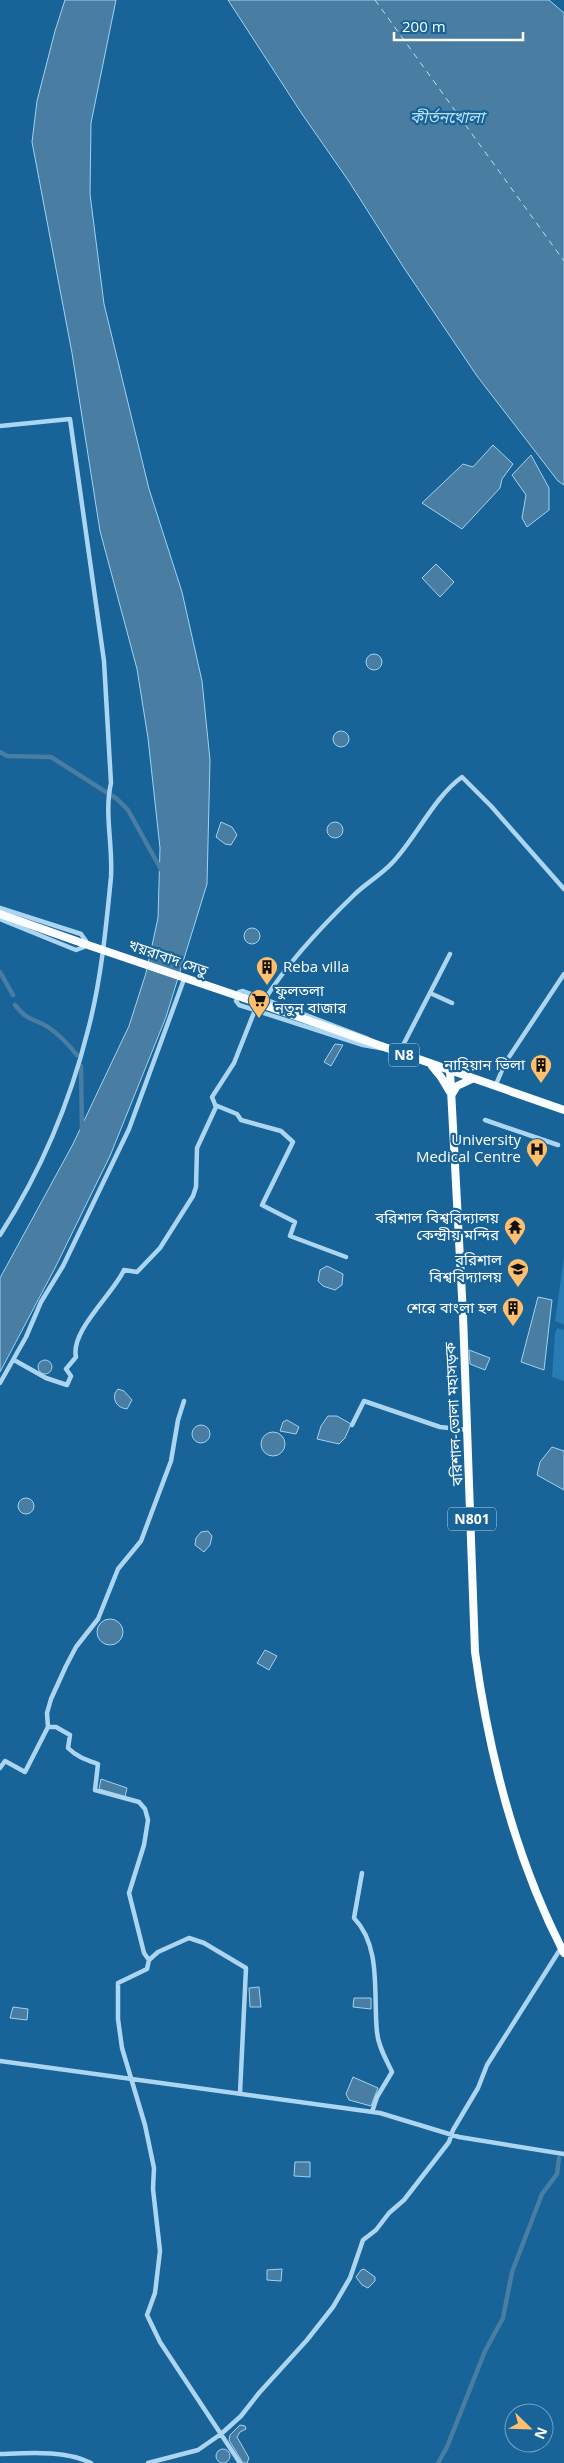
<svg xmlns="http://www.w3.org/2000/svg" width="564" height="2463" viewBox="0 0 564 2463" font-family="'Open Sans','Noto Sans Bengali',sans-serif">
<style>
.green{fill:#287cb4}
.water{fill:#497da1;stroke:#9fd3f3}
.lines{fill:none;stroke-linecap:round;stroke-linejoin:round}
.canal{stroke:#497da1;stroke-width:4.5}
.ferry{stroke:#b9dff7;stroke-width:1;stroke-dasharray:6 5;stroke-linecap:butt}
.minor{stroke:#acd5f1;stroke-width:4.5}
.trunk{stroke:#fafdff;stroke-width:8}
.trunk-bridge{stroke:#fafdff;stroke-width:8}
.labels{text-anchor:middle;stroke-width:4.5;stroke-linejoin:round;paint-order:stroke}
.shield{fill:#186398;stroke:#bad0e0;stroke-width:1}
.shield-label{font-size:14px;font-weight:bold;fill:#fff}
.street-label{font-size:15px;fill:#fff;stroke:#186398}
.poi-label{font-size:15px;fill:#fff;stroke:#186398;text-anchor:end}
.water-label{font-size:16px;font-style:italic;fill:#b9dff7;stroke:#186398}
</style>
<rect width="100%" height="100%" fill="#186398"/>
<path class="green" d="M564 1257V1325L555 1321Z
M557 1328 564 1330V1381L552 1377 555 1333Z"/>
<path class="water" d="M65 0H116L91 123 90 194 104 304 149 489 182 592 202 681 210 760 207 884 166 1017 110 1156 55 1268 0 1372V1278L73 1144 129 1026 146 973 158 918 160 848 148 738 137 669 100 531 72 353 32 142 37 101 55 31Z
M228 0H549L564 13V485L558 481 477 376 404 268 348 180 302 114Z
M493 445 513 464 502 479 500 488 462 529 422 503 463 464 473 467Z
M531 455 549 488V510L527 527 522 518 526 495 512 475Z
M436 564 454 582 440 597 422 578Z
M366 662a8 8 0 1 1 16 0a8 8 0 1 1-16 0Z
M333 739a8 8 0 1 1 16 0a8 8 0 1 1-16 0Z
M327 830a8 8 0 1 1 16 0a8 8 0 1 1-16 0Z
M221 822 232 827 237 835 231 845 225 844 216 837Z
M244 936a8 8 0 1 1 16 0a8 8 0 1 1-16 0Z
M335 1044 343 1045 331 1066 324 1062Z
M327 1266 343 1274 342 1285 335 1290 323 1286 318 1281 320 1270Z
M538 1297 552 1300 544 1370 521 1362Z
M469 1350 490 1358 485 1370 470 1364Z
M38 1367a7 7 0 1 1 14 0a7 7 0 1 1-14 0Z
M118 1389 124 1391 132 1400 127 1409C118 1408 113 1402 115 1393Z
M328 1416H337L351 1424 345 1438 339 1444 317 1439 321 1426Z
M287 1420 299 1427 296 1434 280 1431 283 1422Z
M192 1434a9 9 0 1 1 18 0a9 9 0 1 1-18 0Z
M261 1444a12 12 0 1 1 24 0a12 12 0 1 1-24 0Z
M552 1447 564 1451V1490L537 1475 540 1462Z
M18 1506a8 8 0 1 1 16 0a8 8 0 1 1-16 0Z
M208 1531 212 1536 210 1545 204 1552 195 1545 196 1538 201 1532Z
M97 1632a13 13 0 1 1 26 0a13 13 0 1 1-26 0Z
M265 1650 277 1656 269 1670 257 1663Z
M101 1779 127 1788 125 1797 99 1789Z
M259 1987 261 2007H250L249 1988Z
M354 1998H371V2009L353 2007Z
M13 2007 28 2009 27 2020 10 2018Z
M353 2077 378 2088 371 2106 349 2100 346 2094Z
M295 2162H310V2177L294 2176Z
M282 2269 281 2281 267 2280V2270Z
M364 2269 375 2277V2281L368 2288 362 2285 356 2277 361 2270Z
M240 2425 245 2426 246 2429 240 2432 237 2437 249 2458 247 2463H243L229 2440 230 2435Z
M216 2456a7 7 0 1 1 14 0a7 7 0 1 1-14 0Z"/>
<g class="lines">
<path class="canal" d="M0 752 7 756 51 757 117 799 128 810 163 873
M0 972 13 995
M15 1005C29 1022 31 1017 48 1027 60 1035 68 1044 77 1055
M81 1066 82 1130
M438 2463 447 2447 485 2351 503 2318 512 2272 542 2194 557 2174 559 2158"/>
<path class="ferry" d="M375 0 564 261"/>
<path class="minor" d="M0 426 70 419 104 661 111 783C104 813 113 845 111 877 106 928 101 981 88 1030 70 1102 40 1173 0 1235
M0 908 81 934 86 941 84 947 76 950 0 919
M243 991 366 1038 391 1050 363 1045 239 1005 236 1001 239 992Z
M430 993 452 1003
M265 999C289 961 322 926 354 895 366 883 381 875 392 863 416 838 434 797 462 777L491 806 564 889
M399 1053 450 954
M495 1087 505 1063 564 974
M215 1105 237 1114 241 1120 281 1131 293 1142 262 1205 295 1222 290 1236 346 1257
M485 1120 558 1145
M14 1360 46 1378 67 1385 71 1376 66 1369 76 1357C70 1331 113 1294 124 1270L137 1272 160 1248 193 1196 196 1187 197 1148 216 1107 212 1097 234 1063 255 1010
M0 1383 26 1337 41 1302 63 1266 129 1129 183 982
M352 1425 364 1401 440 1427 468 1430
M48 1727 47 1713 51 1699 66 1666 76 1647 98 1619 118 1569 141 1541 171 1461 178 1420 184 1401
M0 1768 5 1761 25 1772 48 1727H56L70 1735 68 1748C77 1757 87 1760 98 1764L95 1790 139 1802 145 1809 148 1820 144 1845 129 1893 144 1953 149 1960 147 1969 118 1983V2019L122 2048 145 2125 154 2168 153 2189 160 2251 155 2293 147 2315 160 2342 240 2463
M362 1873 354 1918C382 1947 373 1995 377 2032 378 2046 386 2059 392 2072L377 2097 372 2112
M149 1960 158 1952 189 1938 204 1943 246 1968 240 2093
M0 2061 380 2113 459 2137 564 2154
M0 2454C29 2453 65 2450 91 2463
M148 2463 198 2450 221 2434 241 2416 259 2393 307 2340 333 2307 350 2278 363 2240 376 2230 389 2213 404 2200 449 2142 453 2130 478 2088 487 2065 561 1948"/>
<path class="trunk" d="M0 914 82 943
M244 998 564 1110
M432 1066 441 1077 450 1092
M450 1071 463 1315 475 1652C489 1755 516 1860 564 1953
M452 1094 457 1086 472 1079"/>
<path class="trunk-bridge" d="M82 943 244 998"/>
</g>
<defs>
<g id="building-pin" transform="scale(1.125)"><path d="M0 17L-7.5 6A9.5 9.5 0 1 1 7.5 6Z" fill="#ffbf6c" stroke="#186398"/><path d="M-4-6H4V6H1V3H-1V6H-4ZM-2.5-4.3h1.7v1.8h-1.7ZM.8-4.3h1.7v1.8H.8ZM-2.5-1h1.7V.8h-1.7ZM.8-1h1.7V.8H.8Z" fill="#111"/></g>
<g id="supermarket-pin" transform="scale(1.125)"><path d="M0 17L-7.5 6A9.5 9.5 0 1 1 7.5 6Z" fill="#ffbf6c" stroke="#186398"/><path d="M-6-5.5h2.5l.6 2H6L4.5 2H-2.5L-4.4-4H-6ZM-1.5 3.2a1.3 1.3 0 1 0 .1 0ZM3 3.2a1.3 1.3 0 1 0 .1 0Z" fill="#111"/></g>
<g id="hospital-pin" transform="scale(1.125)"><path d="M0 17L-7.5 6A9.5 9.5 0 1 1 7.5 6Z" fill="#ffbf6c" stroke="#186398"/><path d="M-5-5h3v3.5h4V-5h3V5h-3V1.5h-4V5h-3Z" fill="#111"/></g>
<g id="temple-pin" transform="scale(1.125)"><path d="M0 17L-7.5 6A9.5 9.5 0 1 1 7.5 6Z" fill="#ffbf6c" stroke="#186398"/><path d="M0-6L5-2H3V0L6.5 2.5H4V6H1.5V3h-3V6H-4V2.5H-6.5L-3 0V-2H-5Z" fill="#111"/></g>
<g id="university-pin" transform="scale(1.125)"><path d="M0 17L-7.5 6A9.5 9.5 0 1 1 7.5 6Z" fill="#ffbf6c" stroke="#186398"/><path d="M0-5L7-2L0 1L-7-2ZM-4 1L0 2.5L4 1V4Q0 6-4 4Z" fill="#111"/></g>
</defs>
<g fill-rule="evenodd">
<use href="#building-pin" x="267" y="967"/>
<use href="#supermarket-pin" x="259" y="1000"/>
<use href="#building-pin" x="541" y="1065"/>
<use href="#hospital-pin" x="537" y="1149"/>
<use href="#temple-pin" x="515" y="1227"/>
<use href="#university-pin" x="518" y="1269"/>
<use href="#building-pin" x="513" y="1308"/>
</g>
<g class="labels">
<g class="shield">
<rect x="389" y="1043.5" width="30" height="23" rx="4"/>
<rect x="448" y="1507.5" width="48" height="23" rx="4"/>
</g>
<g class="shield-label">
<text x="404" y="1060">N8</text>
<text x="472" y="1524">N801</text>
</g>
<g class="street-label">
<text transform="translate(168 958) rotate(19)" y="5">খয়রাবাদ সেতু</text>
<text transform="translate(454 1414) rotate(-93)" y="5">বরিশাল-ভোলা মহাসড়ক</text>
</g>
<g class="poi-label">
<text x="283" y="972" text-anchor="start">Reba villa</text>
<text x="275" y="996" text-anchor="start">ফুলতলা<tspan x="275" dy="17">নতুন বাজার</tspan></text>
<text x="525" y="1070">নাহিয়ান ভিলা</text>
<text x="521" y="1145">University<tspan x="521" dy="17">Medical Centre</tspan></text>
<text x="499" y="1223">বরিশাল বিশ্ববিদ্যালয়<tspan x="499" dy="17">কেন্দ্রীয় মন্দির</tspan></text>
<text x="502" y="1265">বরিশাল<tspan x="502" dy="17">বিশ্ববিদ্যালয়</tspan></text>
<text x="497" y="1313">শেরে বাংলা হল</text>
</g>
<g class="water-label">
<text x="447" y="123">কীর্তনখোলা</text>
</g>
</g>
<g transform="translate(529 2428) rotate(113)"><circle r="24" fill="#186398" stroke="#74a1c1"/>
<path d="M0-4L9 19L0 12L-9 19Z" fill="#ffbf6c"/>
<text y="-8" font-size="14" font-weight="bold" text-anchor="middle" fill="#ffffff">N</text>
</g>
<path d="M394 32v8h129v-8" fill="none" stroke="#ffffff" stroke-width="2.5"/>
<text x="402" y="32" font-size="15" fill="#ffffff" stroke="#186398" stroke-width="4" paint-order="stroke">200 m</text>
</svg>
